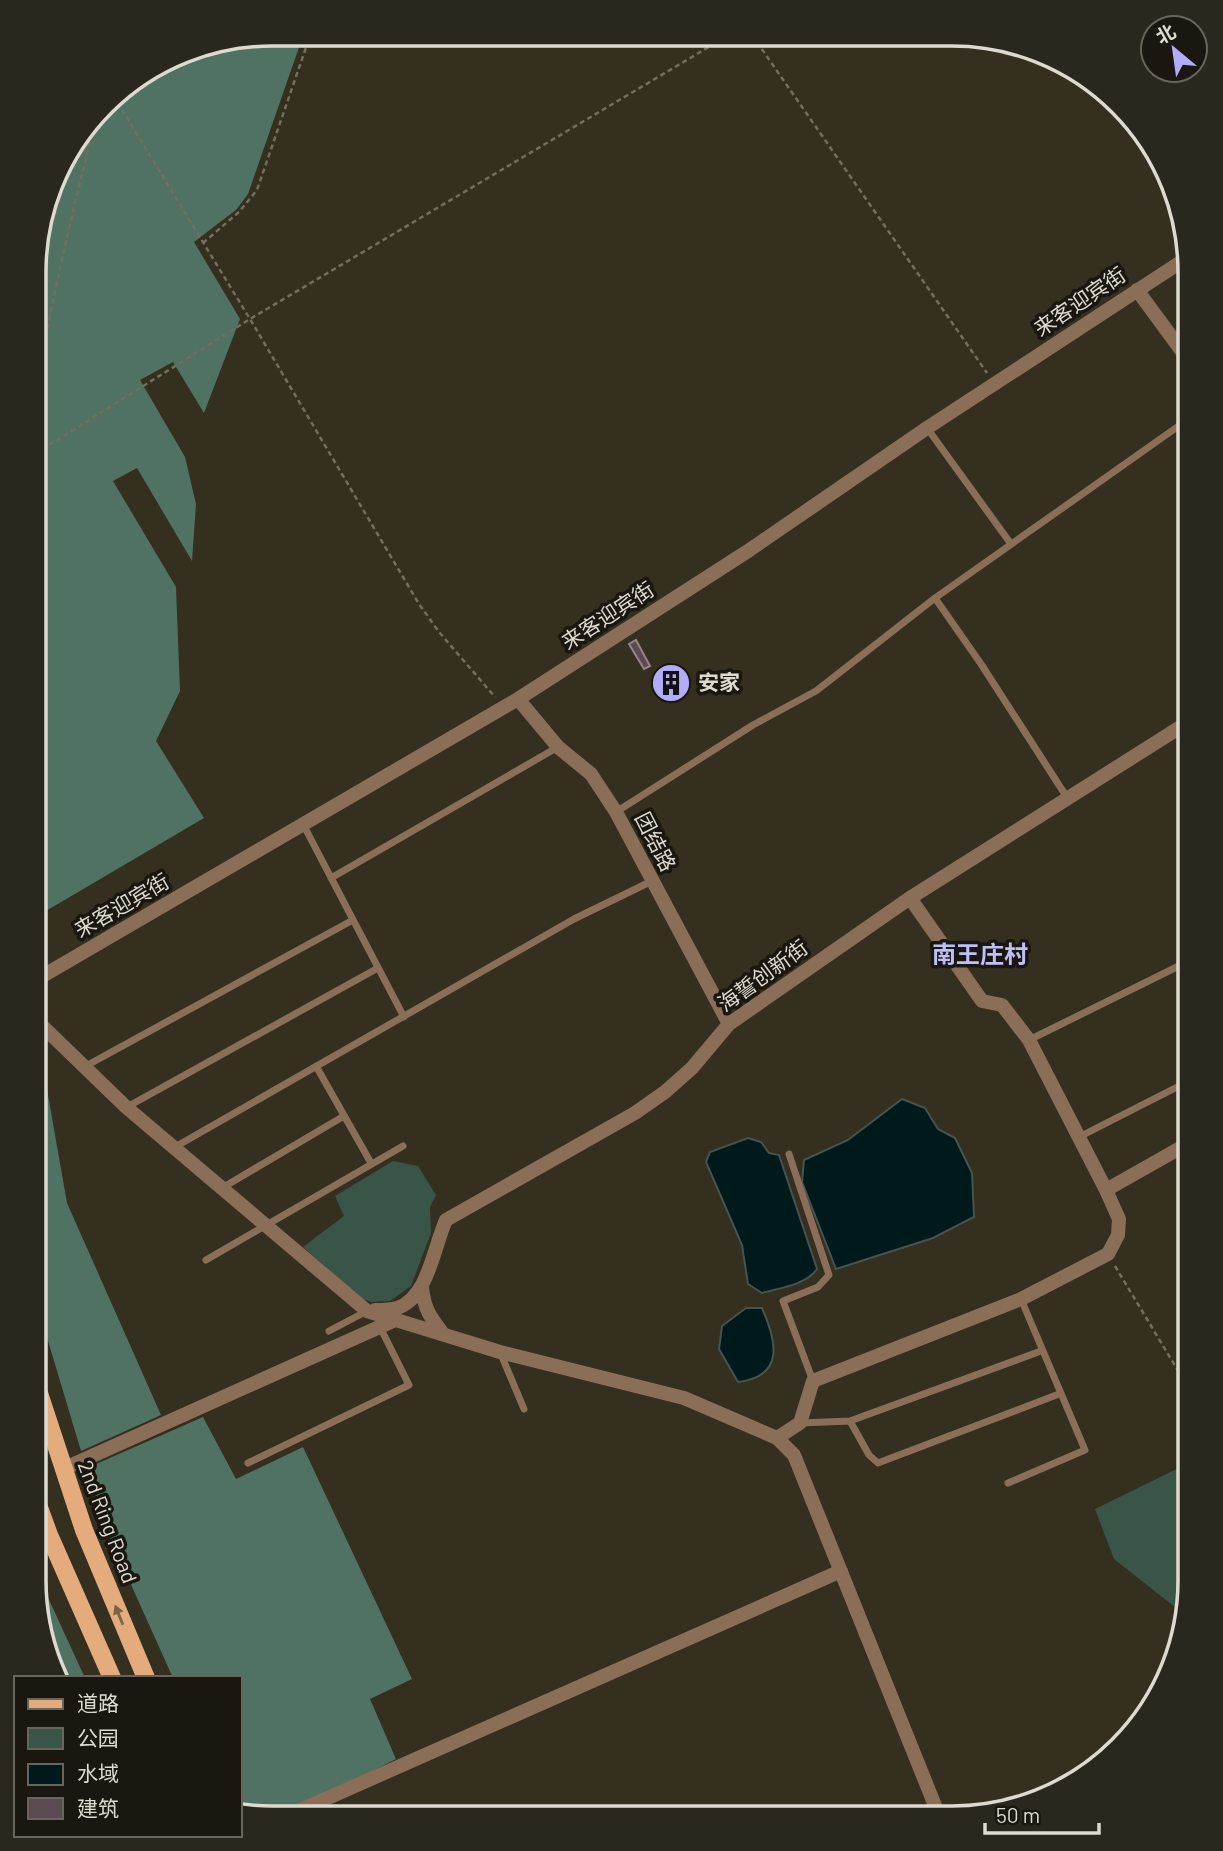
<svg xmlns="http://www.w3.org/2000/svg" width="1223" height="1851" viewBox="0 0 1223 1851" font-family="Barlow,'Noto Sans SC',sans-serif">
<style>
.green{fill:#395548}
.forest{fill:#507262}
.water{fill:#001a1b;stroke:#435451;stroke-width:2}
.building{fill:#5c4a52;stroke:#97838c;stroke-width:2}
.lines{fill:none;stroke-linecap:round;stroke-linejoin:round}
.path{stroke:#736e60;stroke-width:2.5;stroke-dasharray:5 3.5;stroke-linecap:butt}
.lane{stroke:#8a6e58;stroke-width:7}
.street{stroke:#8a6e58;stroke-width:14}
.primary{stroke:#e4ac7d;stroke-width:18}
.oneway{fill:#7f6246}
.labels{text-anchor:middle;stroke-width:7;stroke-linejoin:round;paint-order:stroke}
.street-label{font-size:21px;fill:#dedad0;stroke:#1a1710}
.poi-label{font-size:21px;font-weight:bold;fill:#dedad0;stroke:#1a1710;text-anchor:start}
.quarter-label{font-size:24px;font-weight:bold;fill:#c0bef7;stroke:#1a1710}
.rim{fill:none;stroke:#dedad0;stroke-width:3.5}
</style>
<rect width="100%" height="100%" fill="#352f1f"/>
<path class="green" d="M393 1161 418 1166 436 1195 430 1207 431 1233 411 1286 390 1301 371 1302 361 1298 303 1247 344 1216 335 1196Z
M1189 1463V1595L1188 1601 1186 1600 1180 1611 1114 1559 1095 1509Z"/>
<path class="forest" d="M272 33H304L248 194 236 210 194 242 240 319 204 413 173 362 140 380 185 457 196 504 192 561 137 468 113 481 176 587 180 691 156 741 204 818 34 918 35 240 65 153 115 92 195 46Z
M34 1033 38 1038 67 1203 161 1415 81 1451 34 1294Z
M203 1417 236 1479 303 1447 412 1679 370 1699 396 1759C349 1782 298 1816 244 1816L240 1807V1678H173L111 1540 87 1468Z
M33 1565 85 1678H57L52 1671 33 1579Z"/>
<path class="water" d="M902 1099 925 1108 938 1129 955 1138 972 1173 974 1217 933 1238 836 1269 802 1182 804 1160 848 1140Z
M748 1138 761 1142 769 1153 779 1155 817 1269C806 1285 779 1288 762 1293L748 1284 742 1245 706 1162 710 1152Z
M746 1308H762C776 1340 786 1376 738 1382L719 1349 722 1326Z"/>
<path class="building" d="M636 640 650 666 644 669 629 644Z
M674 665 689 689 668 702 653 678Z"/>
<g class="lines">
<path class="path" d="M752 35 987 373
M113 95 250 319 419 604 439 632 495 697
M203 243 239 212 257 190 311 33
M35 404C49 306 73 210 97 114
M35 454 250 319 729 35
M1115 1266 1189 1389"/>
<path class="lane" d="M927 428 1011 544
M935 598 981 664 1068 799
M616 812 753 725 816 691 935 598 1190 418
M304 826 404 1017
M331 878 558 747
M1029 1040 1189 961
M316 1066 371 1163
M84 1067 353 920
M127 1107 378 968
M1079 1137 1189 1081
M175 1147 574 919 652 881
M789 1154 829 1275 818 1287 783 1301 813 1381
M222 1188 344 1116
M206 1260 403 1146
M329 1331 367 1311
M500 1352 524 1409
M850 1421 869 1455 878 1463 1059 1394
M800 1423 850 1421 1041 1351
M248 1463 409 1385 380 1327
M1008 1483 1085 1450 1021 1299"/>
<path class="street" d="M1137 290 1190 362
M518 699 558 747 591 774 616 812 729 1024
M34 981 518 699 748 551 927 428 1187 258
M34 1018 126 1107 367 1311 500 1352 684 1398 777 1438 794 1455 940 1818
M1106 1190 1189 1143
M422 1287C424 1309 430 1317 444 1335
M375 1310C382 1310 390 1310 397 1308 428 1299 434 1246 446 1220L635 1113 665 1092 692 1068 729 1024 910 898 1190 721
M777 1438 800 1423 813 1381 1021 1299 1108 1254 1118 1235 1119 1219 1106 1190 1029 1040 1002 1005 982 1001 910 898
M63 1469 395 1320
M287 1816 841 1571"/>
<path class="primary" d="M34 1378 84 1530 146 1678
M33 1491 49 1535 112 1678"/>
</g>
<defs><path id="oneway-solid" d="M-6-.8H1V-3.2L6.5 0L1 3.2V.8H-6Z" transform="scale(1.75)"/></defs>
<use class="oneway" href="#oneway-solid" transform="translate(119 1615) rotate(-112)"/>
<defs>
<g id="building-disc" transform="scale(2.0125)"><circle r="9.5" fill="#b1adfa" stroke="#1a1710"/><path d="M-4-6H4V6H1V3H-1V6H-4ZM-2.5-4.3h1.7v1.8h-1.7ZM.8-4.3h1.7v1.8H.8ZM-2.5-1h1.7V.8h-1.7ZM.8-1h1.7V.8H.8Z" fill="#111"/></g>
</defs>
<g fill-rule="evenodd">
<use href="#building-disc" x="671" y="683"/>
</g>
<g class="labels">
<g class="street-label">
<text transform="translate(1080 302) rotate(-34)" y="7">来客迎宾街</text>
<text transform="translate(608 616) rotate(-33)" y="7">来客迎宾街</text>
<text transform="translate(655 842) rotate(63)" y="7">团结路</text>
<text transform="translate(122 906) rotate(-30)" y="7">来客迎宾街</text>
<text transform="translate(763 976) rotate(-36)" y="7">海誓创新街</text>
<text transform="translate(107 1522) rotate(69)" y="7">2nd Ring Road</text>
</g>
<g class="poi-label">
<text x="698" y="690">安家</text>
</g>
<g class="quarter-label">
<text x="980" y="963">南王庄村</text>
</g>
</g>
<path d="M0 0H1223V1851H0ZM272 46H952A226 226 0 0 1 1178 272V1580A226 226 0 0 1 952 1806H272A226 226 0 0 1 46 1580V272A226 226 0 0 1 272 46Z" fill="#2a271f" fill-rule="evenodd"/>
<path class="rim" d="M272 46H952A226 226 0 0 1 1178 272V1580A226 226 0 0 1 952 1806H272A226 226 0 0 1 46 1580V272A226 226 0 0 1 272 46Z"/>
<rect x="14" y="1676" width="228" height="161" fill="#1a1710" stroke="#68655d" stroke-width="2"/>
<rect x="28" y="1699" width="35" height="10" fill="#e4ac7d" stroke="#68655d" stroke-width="2"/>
<text x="77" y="1711" font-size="21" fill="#dedad0">道路</text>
<rect x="28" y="1728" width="35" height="21" fill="#395548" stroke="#68655d" stroke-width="2"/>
<text x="77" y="1746" font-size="21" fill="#dedad0">公园</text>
<rect x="28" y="1764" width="35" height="21" fill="#001a1b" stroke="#68655d" stroke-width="2"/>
<text x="77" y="1781" font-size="21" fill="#dedad0">水域</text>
<rect x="28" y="1798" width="35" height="21" fill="#5c4a52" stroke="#68655d" stroke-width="2"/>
<text x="77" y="1816" font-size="21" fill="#dedad0">建筑</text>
<g transform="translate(1174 49) rotate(331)"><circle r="33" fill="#1a1710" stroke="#68655d" stroke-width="2"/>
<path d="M0-5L12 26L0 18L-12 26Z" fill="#b1adfa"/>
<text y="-10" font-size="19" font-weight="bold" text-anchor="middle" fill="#dedad0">北</text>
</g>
<path d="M985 1823v10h114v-10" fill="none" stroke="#dedad0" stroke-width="3.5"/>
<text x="996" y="1823" font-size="21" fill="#dedad0" stroke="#1a1710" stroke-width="5" paint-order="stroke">50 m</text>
</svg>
